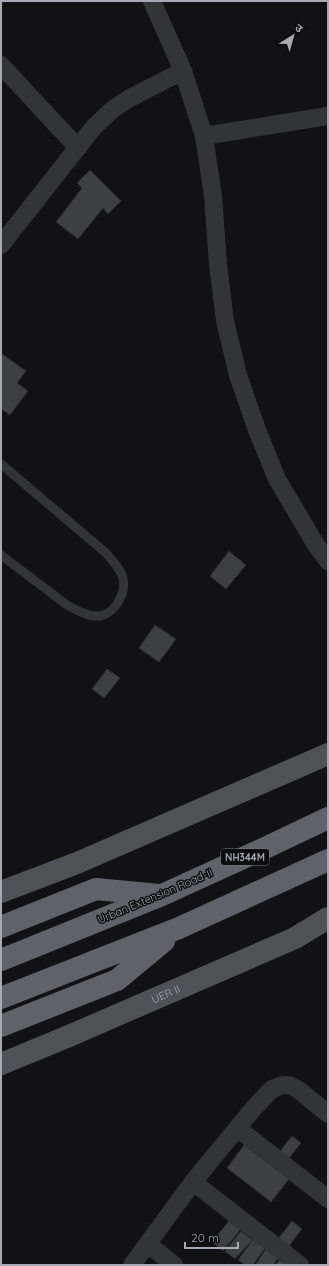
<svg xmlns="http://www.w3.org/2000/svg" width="329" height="1266" viewBox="0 0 329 1266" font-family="Quicksand,'Noto Sans Devanagari',sans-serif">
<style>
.building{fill:#3e3f44;stroke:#2c2c30}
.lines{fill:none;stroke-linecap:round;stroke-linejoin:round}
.lane{stroke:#333439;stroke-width:9}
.street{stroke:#333439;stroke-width:18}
.primary{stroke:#4f5158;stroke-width:22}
.highway{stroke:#5f626a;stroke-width:22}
.labels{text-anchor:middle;stroke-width:3;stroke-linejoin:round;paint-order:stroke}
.shield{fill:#0d0d0f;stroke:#777a83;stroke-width:1}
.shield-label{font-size:10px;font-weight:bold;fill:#a4a9b5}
.street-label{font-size:11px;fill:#a4a9b5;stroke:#0d0d0f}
</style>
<rect width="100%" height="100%" fill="#121214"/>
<path class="building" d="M90 170 121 201 108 214 103 208 78 239 56 222 82 188 77 183Z
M1 353 26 371 17 383 28 391 10 415 1 409Z
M229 551 246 565 226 589 210 576Z
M155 625 176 639 159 662 139 648Z
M107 669 120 678 104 698 92 689Z
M292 1136 301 1143 286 1162 277 1155Z
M244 1145 289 1179 271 1202 227 1168Z
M229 1221 240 1230 223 1251 212 1242Z
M292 1221 302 1229 285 1251 274 1244Z
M241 1231 252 1240 235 1259 225 1251Z
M253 1239 265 1248 253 1265H245L238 1260Z
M266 1249 278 1258 273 1265H255Z
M279 1260 286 1265H275Z"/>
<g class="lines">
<path class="lane" d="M1 464 106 553C112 561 122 570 123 579 126 594 115 613 100 616 88 617 76 610 67 605L1 555"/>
<path class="street" d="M152 1 183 71 204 136 213 196 218 264 225 321 238 375 257 430 277 479 316 545 328 561
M1 65 78 148
M204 136 328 116
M1 245 93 128 113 109 130 98 183 71
M237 1128 328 1199
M193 1182 300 1265
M148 1244 174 1265
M132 1265 193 1182 253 1109 272 1089 283 1085H290L299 1090 328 1114"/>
<g class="primary">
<path d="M1 892 77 863 328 754"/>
<path id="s1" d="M1 1064 69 1036 295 938 328 918"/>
</g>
<path class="highway" d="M1 927 96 889 159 895
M1 960 162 895 265 848 328 818
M1 998 179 928 328 860
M1 1026 117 980 164 941"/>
</g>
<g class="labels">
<rect class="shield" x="221" y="849" width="48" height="16" rx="3"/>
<g class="shield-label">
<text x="245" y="861">NH344M</text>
</g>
<g class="street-label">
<text transform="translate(155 896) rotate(-23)" y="4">Urban Extension Road-II</text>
<text dy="4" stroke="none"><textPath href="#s1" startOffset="179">UER II</textPath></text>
</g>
</g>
<rect width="329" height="1266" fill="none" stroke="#a4a9b5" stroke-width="4"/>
<g transform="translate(293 36) rotate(37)" stroke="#0d0d0f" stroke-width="3" paint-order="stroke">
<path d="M0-3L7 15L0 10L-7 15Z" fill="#a4a9b5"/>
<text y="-6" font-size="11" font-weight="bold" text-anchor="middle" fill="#a4a9b5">उ</text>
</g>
<path d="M185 1242v6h53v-6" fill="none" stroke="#a4a9b5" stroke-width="2"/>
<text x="191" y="1242" font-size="12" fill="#a4a9b5" stroke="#0d0d0f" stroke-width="3" paint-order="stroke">20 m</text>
</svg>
